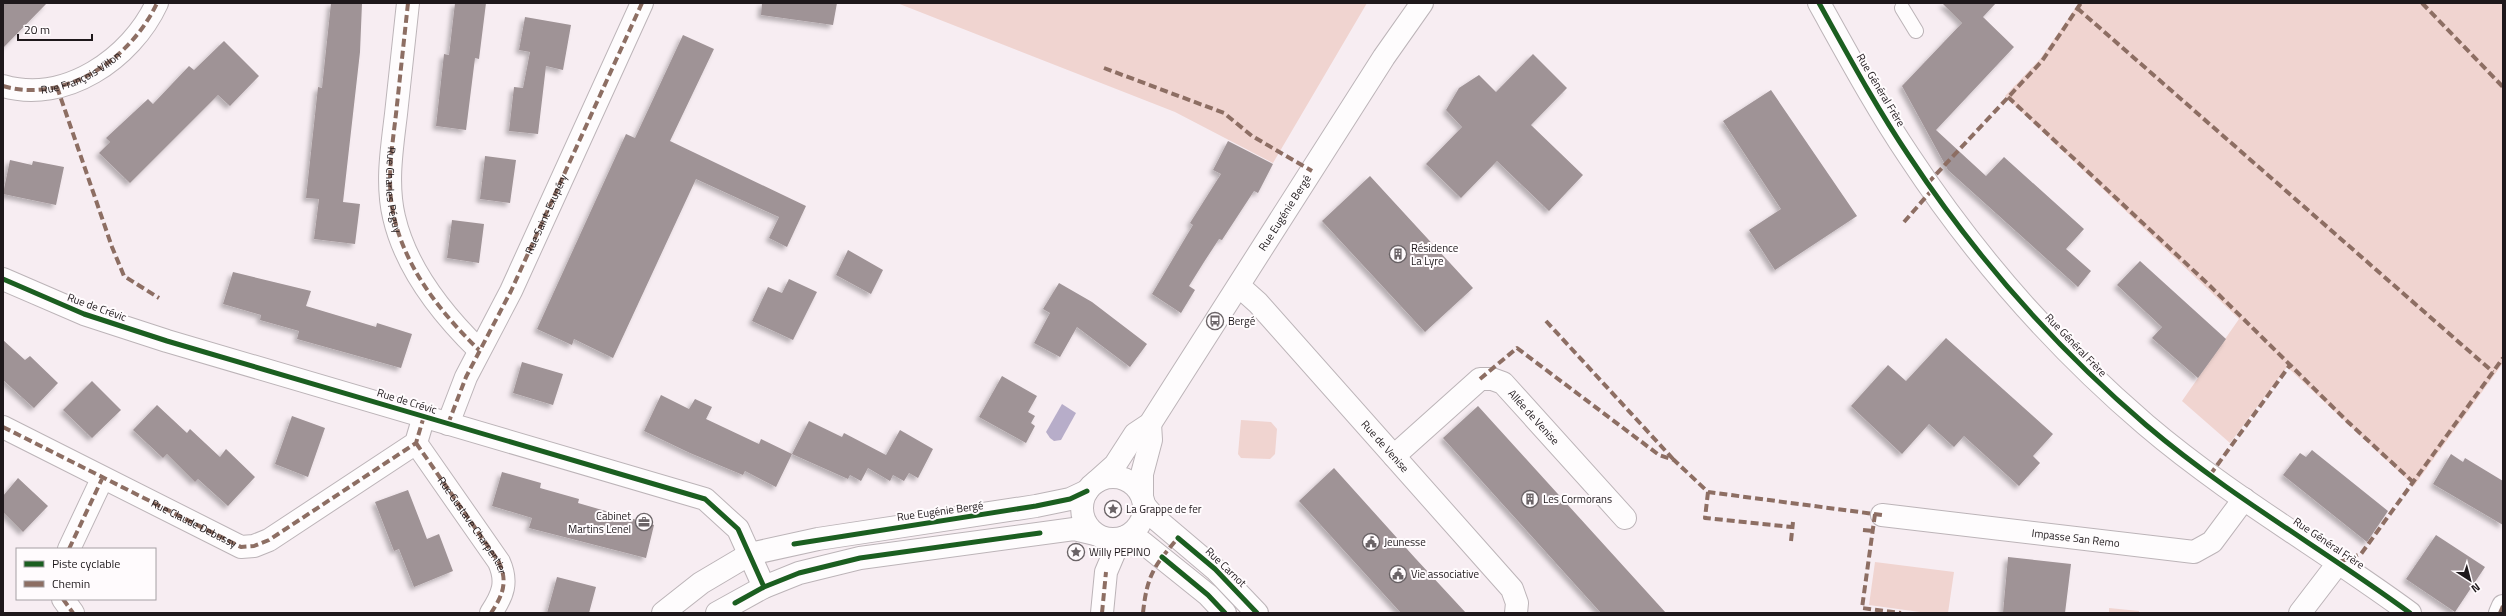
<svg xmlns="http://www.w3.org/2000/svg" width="2506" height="616" viewBox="0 0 2506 616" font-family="'Titillium Web',sans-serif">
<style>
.green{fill:#f0d4d0}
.water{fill:#b7adc9}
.building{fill:#9f9396;filter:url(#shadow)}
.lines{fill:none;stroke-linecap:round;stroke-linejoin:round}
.service-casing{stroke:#bcb4b8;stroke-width:16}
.minor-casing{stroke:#bcb4b8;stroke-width:24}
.tertiary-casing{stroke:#bcb4b8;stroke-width:24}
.service{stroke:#fefcfd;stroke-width:14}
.minor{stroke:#fefcfd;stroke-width:22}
.tertiary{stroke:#fefcfd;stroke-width:22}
.quiet{stroke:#8d6e63;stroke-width:4;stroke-dasharray:8 4;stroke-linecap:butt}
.cycleway-casing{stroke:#fffbfd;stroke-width:8}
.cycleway{stroke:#1b5e20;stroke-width:5}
.labels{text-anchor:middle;stroke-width:4;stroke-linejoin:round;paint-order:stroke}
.street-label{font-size:11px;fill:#1e181b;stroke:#fffbfd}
.poi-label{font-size:11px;fill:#1e181b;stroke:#fffbfd;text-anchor:start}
</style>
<defs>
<filter id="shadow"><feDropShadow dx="-3.5" dy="3.5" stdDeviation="2" flood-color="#0004"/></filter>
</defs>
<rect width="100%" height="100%" fill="#f7edf2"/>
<path class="green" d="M897 3H1367L1273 163 1175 112Z
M2079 3H2503V363L2414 486 2287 367 2230 443 2182 401 2239 319 2005 96 2040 59Z
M1241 420 1271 422 1277 429 1275 454 1270 459 1241 458 1238 454Z
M1875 562 1954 572 1948 613H1927L1869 605Z
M2109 608 2139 611V613H2109Z"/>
<path class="water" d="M1062 404 1076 413 1061 440 1054 441 1050 438 1046 432Z"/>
<path class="building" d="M3 3H47L3 48Z
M331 3H362L360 52 343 202 360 204 355 244 314 239 319 199 306 198 318 87 322 88Z
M455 3H486L479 59 475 58 466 130 436 126 444 54 449 55Z
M762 3H837L833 25 761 15Z
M1942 3H1996L1983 17 2014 47 1936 130 1986 176 2004 157 2084 229 2066 249 2091 271 2078 287 1948 170 1902 86 1962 23Z
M525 17 571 25 563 70 546 66 538 134 509 131 514 87 523 88 530 52 519 50Z
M683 35 714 49 670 141 806 206 787 247 769 238 779 217 696 179 613 358 574 339 572 345 537 329 626 134 635 138Z
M224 41 259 76 230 106 218 95 130 183 99 153 110 142 106 138 148 99 153 104 189 66 194 70Z
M1533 54 1567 88 1531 125 1583 175 1549 211 1497 161 1461 198 1426 164 1462 127 1446 110 1459 88 1479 75 1496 92Z
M1771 90 1857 216 1775 270 1749 230 1781 209 1723 121Z
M1228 141 1273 164 1258 193 1254 191 1222 240 1219 239 1204 262 1189 286 1195 290 1181 313 1152 294 1193 225 1190 223 1221 174 1213 170Z
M485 156 516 160 510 203 480 199Z
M10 160 32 165 33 161 64 167 56 205 3 194Z
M1370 176 1473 288 1425 332 1322 221Z
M452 220 484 224 479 263 447 258Z
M848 250 883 270 871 294 836 275Z
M2140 261 2226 339 2198 378 2152 338 2162 327 2117 285Z
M233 272 311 291 306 306 376 327 377 323 412 334 401 368 297 339 299 331 260 320 261 315 223 304Z
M789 279 817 292 793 340 752 321 768 287 782 293Z
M1059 283 1092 302 1147 344 1130 367 1077 327 1060 357 1034 343 1050 313 1043 309Z
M1946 338 2053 434 2033 456 2040 463 2019 486 1964 436 1954 447 1929 424 1902 454 1851 406 1888 365 1906 381Z
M3 340 25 360 30 356 58 383 34 408 3 380Z
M522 362 563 374 553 405 513 393Z
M1002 376 1037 396 1028 412 1035 416 1031 423 1035 426 1026 443 979 417Z
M92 381 121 410 92 438 63 410Z
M661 395 689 409 695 399 712 407 706 419 759 444 761 439 792 454 776 487 745 471 743 475 690 453 644 431Z
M157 405 187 433 190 429 220 457 226 449 255 477 228 506 198 479 195 482 167 454 163 458 133 430Z
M1478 406 1666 613H1601L1443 438Z
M292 416 325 428 308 477 275 464Z
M809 421 842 437 844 433 886 455 900 430 933 449 918 478 909 473 904 481 893 475 890 481 868 468 861 481 850 475 848 479 792 454Z
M2312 450 2388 511 2367 542 2283 475 2300 453 2306 457Z
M2451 454 2463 462 2465 458 2503 481V525L2433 484Z
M1334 468 1416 559 1466 613H1401L1299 501Z
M502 472 541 483 540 488 579 499 578 503 654 525 646 558 529 528 532 518 492 506Z
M18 478 48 506 23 532 3 512V496Z
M408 490 427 539 439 534 453 571 414 587 399 549 394 551 375 502Z
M2436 535 2485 567 2455 612 2406 579Z
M2008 557 2071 564 2065 613H2003Z
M557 577 596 587 589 613H547Z"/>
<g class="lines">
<g class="service-casing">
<path id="service" d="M1902 8 1916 31"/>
</g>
<g class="minor-casing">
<g id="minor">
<path id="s1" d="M408 3C404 40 400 77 396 114 392 148 386 183 394 217 406 269 441 313 479 350"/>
<path id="s2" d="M3 86C65 104 131 59 157 3"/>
<path d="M3 279 84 314 167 341 705 499 738 529 764 587"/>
<path id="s3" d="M1239 286 1258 303 1512 589 1517 603 1516 613"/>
<path d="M448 424 466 377 511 291 642 3"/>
<path id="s4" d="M3 427 241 547 254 546 269 540 416 443 424 416"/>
<path d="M416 443 499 562C508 582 503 595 491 613"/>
<path id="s5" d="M1394 456 1480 379H1492L1503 383 1625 518"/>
<path id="s6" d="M1882 515 2194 552 2212 542 2244 499"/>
<path d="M69 549 102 479"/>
<path d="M63 599 73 613"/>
<path d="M1102 613 1106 572 1120 539"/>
<path d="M2300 613 2339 562"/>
<path d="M2500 613 2503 606"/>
</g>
</g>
<g class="tertiary-casing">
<g id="tertiary">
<path d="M1819 3C1848 55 1876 107 1909 156 1975 256 2055 347 2146 425 2228 495 2323 549 2410 613"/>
<circle cx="1113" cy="508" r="31"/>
<path id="s7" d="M1096 482 1115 465 1135 434 1150 424 1384 57 1422 3"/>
<path d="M1142 495V474L1151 440 1150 424"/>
<path d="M1144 505 1156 519 1215 569 1257 613"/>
<path d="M1125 537 1142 542 1208 595 1225 613"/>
<path d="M663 613 701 583 750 554 818 539 1036 506 1070 499 1087 491"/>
<path d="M717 613 764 587 799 573 860 558 1074 529 1095 534"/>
</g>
</g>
<use href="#service" class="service"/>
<use href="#minor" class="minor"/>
<use href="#tertiary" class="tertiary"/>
<g class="quiet">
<path d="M408 3C404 40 400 77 396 114 392 148 386 183 394 217 406 269 441 313 479 350"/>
<path d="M2422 3 2503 87"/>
<path d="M2077 8 2493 372"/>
<path d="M1104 68 1224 113 1252 136 1312 171"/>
<path d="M3 86C65 104 131 59 157 3"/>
<path d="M57 87 112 247 124 276 159 298"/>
<path d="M2008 97 2208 284 2348 422 2413 482"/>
<path d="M1928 183 2042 61 2081 3"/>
<path d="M1904 222 1932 190"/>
<path d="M1546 321 1673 459"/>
<path d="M1480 379 1517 348 1659 455 1674 460 1708 492 1882 515"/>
<path id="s8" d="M448 424 466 377 511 291 642 3"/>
<path d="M3 427 241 547 254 546 269 540 416 443 424 416"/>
<path id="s9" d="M416 443 499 562C508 582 503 595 491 613"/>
<path d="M2210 475 2290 365"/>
<path d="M1708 492 1705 518 1792 527"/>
<path d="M1875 514 1862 608 1901 613"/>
<path d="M1863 530 1873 531"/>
<path d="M1791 541 1793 522"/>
<path d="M69 549 102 479"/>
<path d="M2339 562 2361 554 2503 358"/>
<path d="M63 599 73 613"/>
<path d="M1102 613 1106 572"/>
<path d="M1143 613C1147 575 1154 566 1178 538"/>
<path d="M2500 613 2503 606"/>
</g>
<g class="cycleway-casing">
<path id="cycleway" d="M1819 3C1848 55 1876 107 1909 156 1975 256 2055 347 2146 425 2228 495 2323 549 2410 613
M3 279 84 314 167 341 705 499 738 529 764 587
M1178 538 1215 569 1257 613
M794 544 1036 506 1070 499 1087 491
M1162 557 1208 595 1225 613
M735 603 764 587 799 573 860 558 1040 533"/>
</g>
<use href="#cycleway" class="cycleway"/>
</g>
<defs>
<g id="building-ring" transform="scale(0.9)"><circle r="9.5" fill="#fffbfd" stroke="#6a6366" stroke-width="1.5"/><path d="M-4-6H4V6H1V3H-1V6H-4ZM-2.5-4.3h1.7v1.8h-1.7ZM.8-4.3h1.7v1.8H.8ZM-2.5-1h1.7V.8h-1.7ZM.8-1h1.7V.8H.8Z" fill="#6a6366"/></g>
<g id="bus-ring" transform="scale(0.9)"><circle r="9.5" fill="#fffbfd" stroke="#6a6366" stroke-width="1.5"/><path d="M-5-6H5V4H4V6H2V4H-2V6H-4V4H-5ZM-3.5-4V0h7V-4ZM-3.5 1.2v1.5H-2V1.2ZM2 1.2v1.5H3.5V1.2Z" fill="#6a6366"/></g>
<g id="sight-ring" transform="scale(0.9)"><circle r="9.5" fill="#fffbfd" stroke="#6a6366" stroke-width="1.5"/><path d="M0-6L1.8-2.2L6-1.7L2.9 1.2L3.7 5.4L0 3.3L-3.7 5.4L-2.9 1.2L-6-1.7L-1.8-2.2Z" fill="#6a6366"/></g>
<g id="office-ring" transform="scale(0.9)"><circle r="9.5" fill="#fffbfd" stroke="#6a6366" stroke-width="1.5"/><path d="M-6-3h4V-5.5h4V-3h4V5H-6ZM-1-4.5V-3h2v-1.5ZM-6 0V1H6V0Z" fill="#6a6366"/></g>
<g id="civic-ring" transform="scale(0.9)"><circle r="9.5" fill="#fffbfd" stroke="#6a6366" stroke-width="1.5"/><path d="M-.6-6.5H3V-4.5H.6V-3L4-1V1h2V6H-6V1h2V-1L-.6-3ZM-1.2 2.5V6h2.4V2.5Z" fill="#6a6366"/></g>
</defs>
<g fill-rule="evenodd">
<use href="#building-ring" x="1398" y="254"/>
<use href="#bus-ring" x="1215" y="321"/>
<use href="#building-ring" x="1530" y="499"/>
<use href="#sight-ring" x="1113" y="509"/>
<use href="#office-ring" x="644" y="522"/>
<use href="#civic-ring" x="1371" y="542"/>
<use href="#sight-ring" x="1076" y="552"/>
<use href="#civic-ring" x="1398" y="574"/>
</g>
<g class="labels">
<g class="street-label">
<text dy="4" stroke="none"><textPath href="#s2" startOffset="82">Rue François Villon</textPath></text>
<text transform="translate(1881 90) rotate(59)" y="4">Rue Général Frère</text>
<text dy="4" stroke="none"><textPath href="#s1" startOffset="188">Rue Charles Péguy</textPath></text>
<text dy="4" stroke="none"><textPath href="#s7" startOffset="331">Rue Eugénie Bergé</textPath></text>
<text dy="4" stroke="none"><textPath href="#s8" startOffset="232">Rue Saint-Exupéry</textPath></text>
<text transform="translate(97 307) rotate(20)" y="4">Rue de Crévic</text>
<text transform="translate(2076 345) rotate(46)" y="4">Rue Général Frère</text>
<text transform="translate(407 401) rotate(17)" y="4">Rue de Crévic</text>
<text dy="4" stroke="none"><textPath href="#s5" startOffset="185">Allée de Venise</textPath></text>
<text dy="4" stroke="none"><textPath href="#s3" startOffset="217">Rue de Venise</textPath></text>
<text transform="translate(940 511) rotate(-8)" y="4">Rue Eugénie Bergé</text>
<text dy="4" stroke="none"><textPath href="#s4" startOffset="214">Rue Claude Debussy</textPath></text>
<text dy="4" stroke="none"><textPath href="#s9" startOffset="100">Rue Gustave Charpentier</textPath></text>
<text dy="4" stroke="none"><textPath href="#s6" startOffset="195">Impasse San Remo</textPath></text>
<text transform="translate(2329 543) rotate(34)" y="4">Rue Général Frère</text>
<text transform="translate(1226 567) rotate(44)" y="4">Rue Carnot</text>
</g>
<g class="poi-label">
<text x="1411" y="252">Résidence<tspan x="1411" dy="13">La Lyre</tspan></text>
<text x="1228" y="325">Bergé</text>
<text x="1543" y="503">Les Cormorans</text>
<text x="1126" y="513">La Grappe de fer</text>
<text x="631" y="520" text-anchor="end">Cabinet<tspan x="631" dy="13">Martins Lenel</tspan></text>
<text x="1384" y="546">Jeunesse</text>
<text x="1089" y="556">Willy PEPINO</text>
<text x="1411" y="578">Vie associative</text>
</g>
</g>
<rect width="2506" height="616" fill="none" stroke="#1e181b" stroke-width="8"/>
<rect x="16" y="548" width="140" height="52" fill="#fffbfd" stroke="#a5a0a3"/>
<rect x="24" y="561" width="20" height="6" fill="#1b5e20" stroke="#a5a0a3"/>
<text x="52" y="568" font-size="12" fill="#1e181b">Piste cyclable</text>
<rect x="24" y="581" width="20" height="6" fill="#8d6e63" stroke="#a5a0a3"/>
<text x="52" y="588" font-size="12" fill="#1e181b">Chemin</text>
<g transform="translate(2470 580) rotate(144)" stroke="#fffbfd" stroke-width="3" paint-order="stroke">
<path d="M0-3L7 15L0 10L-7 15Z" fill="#1e181b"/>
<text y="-6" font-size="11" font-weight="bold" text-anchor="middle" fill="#1e181b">N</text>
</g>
<path d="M18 34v6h74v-6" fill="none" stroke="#1e181b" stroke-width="2"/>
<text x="24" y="34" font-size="12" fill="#1e181b" stroke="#fffbfd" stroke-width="3" paint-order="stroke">20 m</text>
</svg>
